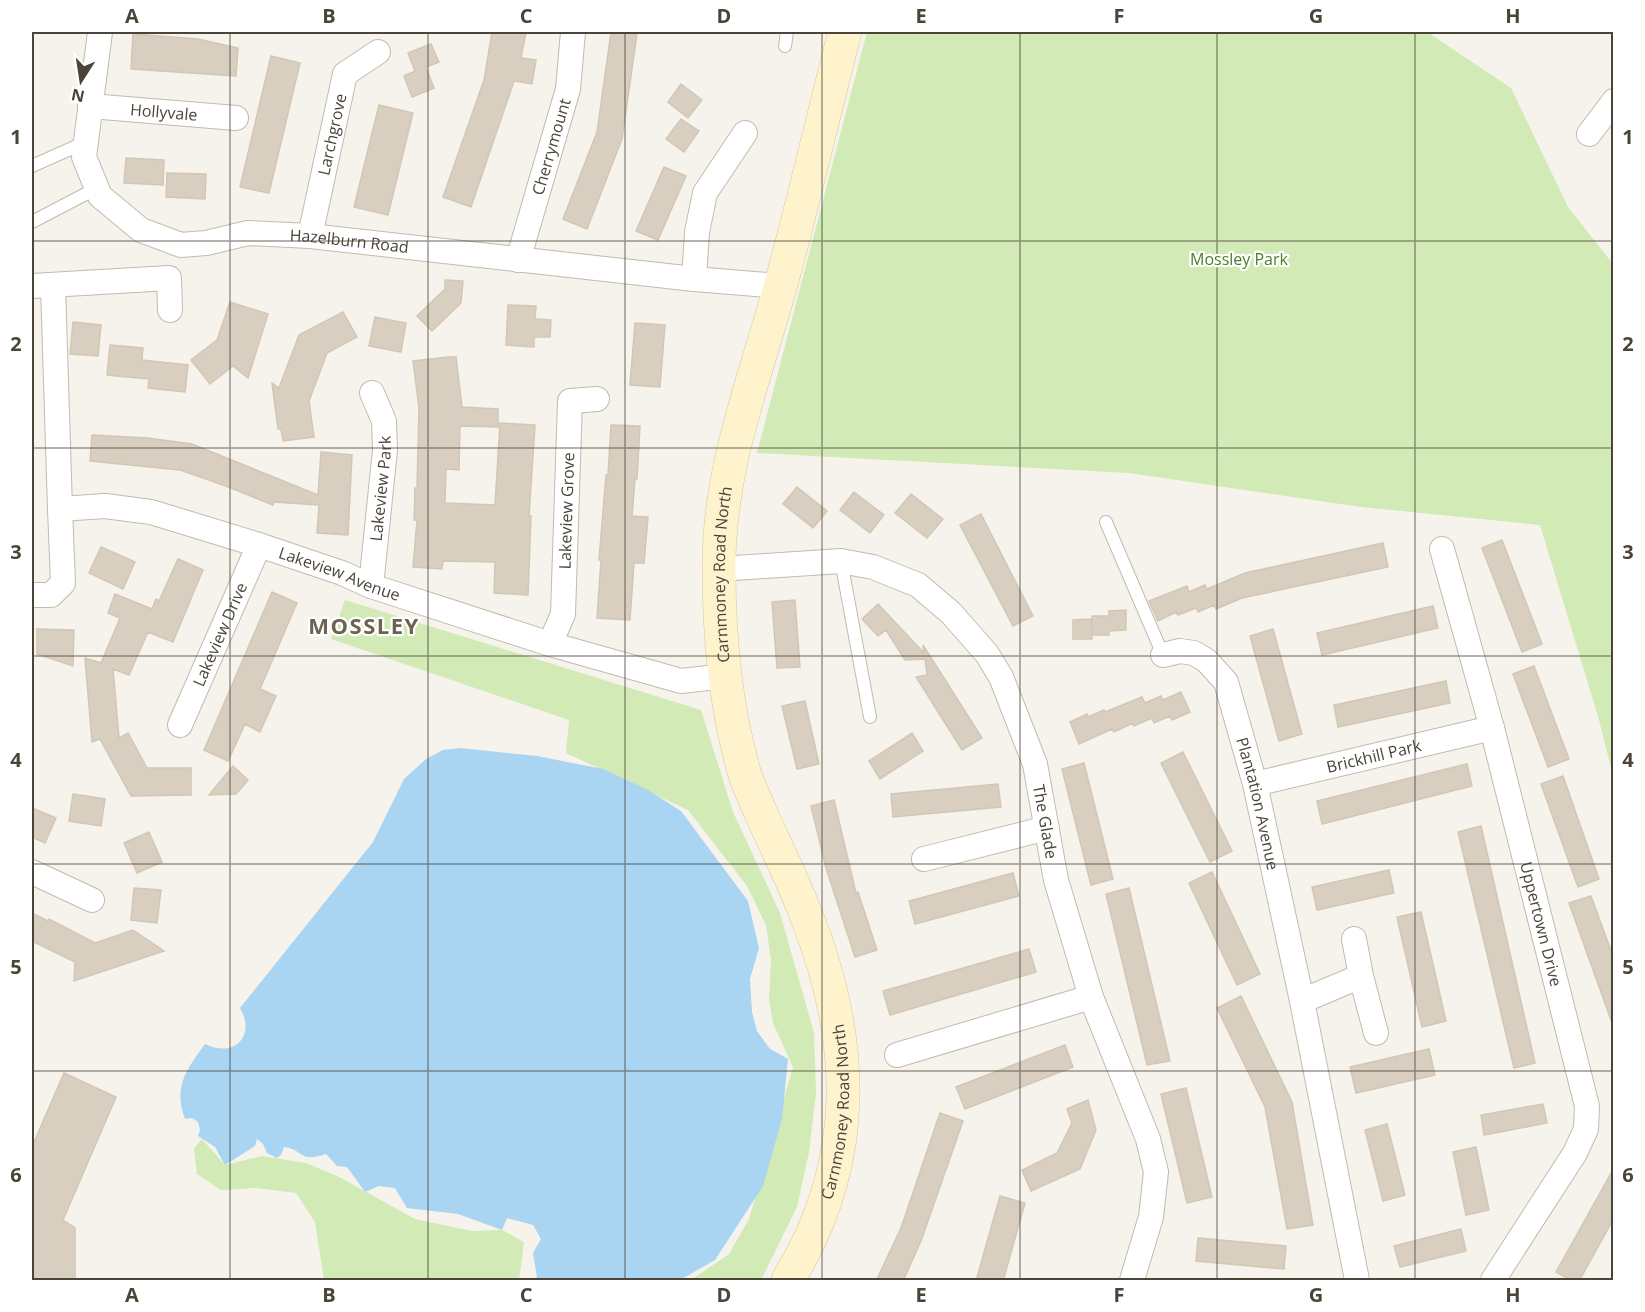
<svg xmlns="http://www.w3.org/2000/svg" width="1645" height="1312" viewBox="0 0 1645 1312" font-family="'Open Sans',sans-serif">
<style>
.green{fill:#d2eab5}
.water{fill:#a9d4f2}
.building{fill:#d8cfc1;stroke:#d3c7b4;stroke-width:1.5}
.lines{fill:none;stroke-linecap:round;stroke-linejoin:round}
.lane-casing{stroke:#c2bbae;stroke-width:14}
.street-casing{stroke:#c2bbae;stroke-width:26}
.secondary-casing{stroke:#d6c79b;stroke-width:34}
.lane{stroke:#fff;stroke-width:12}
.street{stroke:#fff;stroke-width:24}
.secondary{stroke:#fff3cd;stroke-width:33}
.grid{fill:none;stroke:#4b4439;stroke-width:1.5;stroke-opacity:0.55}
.labels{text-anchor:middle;stroke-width:4.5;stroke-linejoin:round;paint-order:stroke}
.street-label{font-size:16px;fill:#4b4439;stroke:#fff}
.park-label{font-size:16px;fill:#4a7f2a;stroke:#fff}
.district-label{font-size:22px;font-weight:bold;letter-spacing:1.5px;fill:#6e6250;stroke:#fff}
.neatline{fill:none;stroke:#4b4439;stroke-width:2}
.grid-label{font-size:20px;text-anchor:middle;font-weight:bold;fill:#4b4439}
</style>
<rect width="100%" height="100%" fill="#f6f3ec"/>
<path class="green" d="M867 32H1431L1433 36 1511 88 1568 207 1613 264V776L1599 720 1540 525 1361 507 1129 473 757 453Z
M345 600 701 710 733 812 780 913 814 1033 816 1093 809 1152 797 1207 761 1280H691L729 1254 749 1219 793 1067 773 1023 769 999 771 960 766 925 747 886 688 810 566 753 569 720 331 639Z
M202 1139 225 1165 262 1156 306 1163 339 1177 415 1219 472 1231 502 1230 524 1242 519 1280H324L315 1222 296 1193 256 1188 221 1190 197 1174 194 1148Z"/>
<path class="water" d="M460 748 537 756 603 769 648 790 681 811 748 901 759 948 750 979 752 1012 757 1031 770 1049 788 1059 782 1119 763 1186 715 1260 680 1280H534L537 1277 533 1253 541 1239 533 1225 507 1218 502 1230 458 1214 407 1208 395 1188 379 1186 365 1192 347 1167 337 1166 326 1154C298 1163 305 1150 284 1147L281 1155 277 1158 267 1153 263 1144 257 1139 255 1146 225 1165 215 1147 198 1136 200 1130 198 1122 192 1118 185 1119C173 1087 186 1070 205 1044 235 1059 256 1035 240 1008L373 842 404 779 426 759 443 750Z"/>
<path class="building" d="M492 32H526L521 58 536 60 532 84 514 81 471 207 443 197 484 80Z
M611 32 637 34 622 139 587 229 563 219 597 132Z
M133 34 198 39 238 48 236 76 131 69Z
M431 44 439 62 426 67 434 88 412 97 404 76 415 71 408 53Z
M271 56 300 63 269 193 240 187Z
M681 84 702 100 688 118 668 102Z
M379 105 413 113 388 215 354 207Z
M681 119 699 131 684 152 666 139Z
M126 158 164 160 163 185 124 183Z
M664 167 686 176 658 240 636 231Z
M167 173 206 174 205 199 166 197Z
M445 280 463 281 461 303 432 331 417 316 445 289Z
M230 302 268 314 248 378 233 366 210 384 191 360 217 340Z
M508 305 536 306 535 319 551 320 550 337H534V347L506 345Z
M343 312 357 337 327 353 309 401 314 437 283 441 281 429H278L272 383 279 388 299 335Z
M375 317 406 323 401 352 369 346Z
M73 322 101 325 98 356 70 354Z
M635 323 665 325 660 387 630 385Z
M110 345 143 348 142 360 188 365 185 392 148 388 149 379 107 375Z
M448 357H456L462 407 498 409V427L460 426 459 470 446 469 445 503 495 505 500 423 535 425 529 516H531L528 595 494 593 495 562 443 561 442 569 413 567 417 520H414L415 488H417L419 408 413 361Z
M611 425 640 426 637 479H635L632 516 648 517 644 563H634L630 620 597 618 601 560H599L606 475H608Z
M92 435 148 438 192 444 318 495 321 452 352 455 348 535 317 533 319 505 274 502 273 505 226 486 180 470 90 461Z
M797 487 827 511 813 528 783 504Z
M854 492 884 515 870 533 840 510Z
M911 494 943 519 927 538 895 513Z
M981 514 1033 616 1013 626 960 525Z
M1502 540 1542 644 1522 652 1482 548Z
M1383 543 1388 567 1242 598 1216 609 1214 605 1198 612 1196 608 1178 615 1176 612 1158 621 1149 601 1187 586 1189 592 1205 585 1207 589 1245 573Z
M101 547 135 562 123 589 89 573Z
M178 559 203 570 173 642 148 632 129 675 113 669 119 738 128 733 147 768H191V795L131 796 100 739 92 742 85 658 101 663 120 618 108 613 115 594 152 609 156 599 159 601Z
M272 592 297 603 260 689 276 696 260 732 245 724 228 761 204 750Z
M795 600 800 667 777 668 772 602Z
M878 604 924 653 923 645 982 738 962 750 916 677 927 675 925 659 905 660 886 630 878 636 862 619Z
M1433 606 1438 628 1322 655 1317 633Z
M1126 610V630L1109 631V635H1092V616H1109V611Z
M1091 619 1092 639H1073V620Z
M37 629 74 630 73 666 37 654Z
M1273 629 1302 734 1279 741 1250 636Z
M1534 666 1569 759 1548 767 1513 674Z
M1446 681 1450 703 1338 727 1334 705Z
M1181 692 1190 712 1172 720 1170 716 1154 723 1152 718 1134 726 1133 723 1114 732 1112 729 1079 744 1070 722 1087 714 1088 717 1104 710 1105 712 1142 697 1145 703 1161 696 1163 700Z
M805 701 819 764 797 769 782 706Z
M912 733 923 751 880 779 869 761Z
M1183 752 1232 851 1210 862 1161 763Z
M1084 763 1113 879 1091 885 1062 769Z
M1467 764 1472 786 1322 824 1317 801Z
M233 766 248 780 236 794 209 795Z
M1563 776 1599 879 1578 887 1541 784Z
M998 784 1001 807 893 817 891 794Z
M73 794 105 799 101 826 69 821Z
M834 800 856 893 858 892 877 950 855 957 826 868 811 806Z
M32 808 56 818 45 843 32 837Z
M1481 826 1535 1063 1514 1068 1458 832Z
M149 832 162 862 137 873 124 843Z
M1389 870 1394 893 1317 910 1312 887Z
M1212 872 1260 974 1237 985 1189 883Z
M1013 873 1019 896 915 924 909 901Z
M134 888 161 890 157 923 131 920Z
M1129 888 1170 1061 1147 1065 1106 894Z
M1591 896 1614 959V1019L1611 1020 1569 903Z
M1421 912 1446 1021 1422 1027 1397 917Z
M32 913 48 921 49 919 95 943 133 930 164 951 74 981 75 962 32 941Z
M1029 949 1036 972 890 1015 883 991Z
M1241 996 1292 1102 1313 1225 1287 1229 1265 1107 1217 1008Z
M1065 1045 1073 1067 965 1109 956 1087Z
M1429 1049 1435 1075 1356 1093 1350 1067Z
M64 1073 116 1097 63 1220 75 1228V1281H32V1147Z
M1186 1088 1212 1197 1187 1203 1161 1094Z
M1088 1100 1096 1130 1080 1169 1031 1191 1022 1170 1057 1153 1072 1123 1067 1109Z
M1543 1104 1547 1123 1484 1135 1481 1115Z
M940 1113 963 1121 921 1241 903 1281H876L901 1228Z
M1387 1124 1405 1195 1383 1201 1365 1130Z
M1476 1147 1489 1210 1466 1215 1453 1152Z
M1614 1168V1218L1579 1281H1572L1556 1272Z
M1000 1196 1025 1203 1003 1281H976Z
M1461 1229 1466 1251 1400 1267 1394 1246Z
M1198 1238 1286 1246 1284 1269 1196 1261Z"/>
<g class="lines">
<g class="lane-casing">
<path id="lane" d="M785 46 787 32
M32 166 86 142
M32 222 97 188
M1106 522 1163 655
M841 561 870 717"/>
</g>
<g class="street-casing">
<g id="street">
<path id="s1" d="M100 32 84 157 100 196 141 230 181 245 206 243 248 233 310 236 694 279 780 286"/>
<path id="s2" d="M90 106 236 118"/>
<path d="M1589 134 1614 101"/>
<path id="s3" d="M310 236 345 74 378 52"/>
<path id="s4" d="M518 260 568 89 573 32"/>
<path d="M694 279 697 232 705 193 745 133"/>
<path d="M32 286 169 278 170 310"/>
<path d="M53 286 60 509"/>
<path id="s5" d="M1442 549 1492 728 1587 1106 1586 1129 1575 1153 1493 1280"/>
<path id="s6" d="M719 569 841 561 873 567 918 585 951 613 987 654 1001 677 1035 764 1056 880 1091 997 1148 1139 1156 1172 1151 1217 1132 1280"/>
<path id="s7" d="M371 586 385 450 384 421 372 393"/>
<path id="s8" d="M32 595H51L63 583 60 509 105 506 151 512 259 545 342 573 371 586 550 644 681 681 726 676"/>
<path id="s9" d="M550 644 563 614 570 401 597 399"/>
<path id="s10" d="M1163 655 1180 651 1194 653 1207 661 1226 682 1255 784 1302 1001 1357 1280"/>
<path id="s11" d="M180 725 259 545"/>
<path id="s12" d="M1255 784 1492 728"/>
<path d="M924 859 1047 828"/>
<path d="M32 872 92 900"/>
<path d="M1354 939 1361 976 1376 1033"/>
<path d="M1302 1001 1361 976"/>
<path d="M897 1055 1091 997"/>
</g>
</g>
<g class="secondary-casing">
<g id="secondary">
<path id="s13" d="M788 1280C861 1161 856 1039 805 912 792 878 775 845 760 811 755 799 749 787 745 775 726 710 719 637 719 569 718 469 755 379 781 284 804 200 823 116 845 32"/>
</g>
</g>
<use href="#lane" class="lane"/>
<use href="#street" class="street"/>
<use href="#secondary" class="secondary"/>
</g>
<path class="grid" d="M230 32V1280M428 32V1280M625 32V1280M822 32V1280M1020 32V1280M1217 32V1280M1415 32V1280M32 241H1614M32 448H1614M32 656H1614M32 864H1614M32 1071H1614"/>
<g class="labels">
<g class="street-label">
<text dy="6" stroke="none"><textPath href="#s2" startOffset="74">Hollyvale</textPath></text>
<text dy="6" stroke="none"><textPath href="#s3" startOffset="104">Larchgrove</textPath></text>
<text dy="6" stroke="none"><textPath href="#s4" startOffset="118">Cherrymount</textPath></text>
<text dy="6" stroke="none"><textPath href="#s1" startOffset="434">Hazelburn Road</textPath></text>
<text dy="6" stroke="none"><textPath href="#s7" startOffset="98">Lakeview Park</textPath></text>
<text dy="6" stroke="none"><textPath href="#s9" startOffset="136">Lakeview Grove</textPath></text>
<text dy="6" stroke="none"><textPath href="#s8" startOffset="400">Lakeview Avenue</textPath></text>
<text dy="6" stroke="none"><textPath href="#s13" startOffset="736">Carnmoney Road North</textPath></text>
<text dy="6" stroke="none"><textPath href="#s11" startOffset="99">Lakeview Drive</textPath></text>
<text dy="6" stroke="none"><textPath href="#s12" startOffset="122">Brickhill Park</textPath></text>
<text dy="6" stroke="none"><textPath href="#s10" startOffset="201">Plantation Avenue</textPath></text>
<text dy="6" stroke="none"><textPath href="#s6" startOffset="480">The Glade</textPath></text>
<text dy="6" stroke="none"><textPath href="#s5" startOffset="388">Uppertown Drive</textPath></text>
<text dy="6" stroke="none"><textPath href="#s13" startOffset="178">Carnmoney Road North</textPath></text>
</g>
<g class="park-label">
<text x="1239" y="265">Mossley Park</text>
</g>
<g class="district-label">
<text x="364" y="634">MOSSLEY</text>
</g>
</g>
<rect width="1645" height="1312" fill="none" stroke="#ffffff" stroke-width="66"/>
<g transform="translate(81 81) rotate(192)" stroke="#ffffff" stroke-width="4.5" paint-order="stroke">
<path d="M0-4.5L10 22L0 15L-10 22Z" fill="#4b4439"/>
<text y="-9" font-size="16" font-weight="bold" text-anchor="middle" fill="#4b4439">N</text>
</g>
<rect x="33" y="33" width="1579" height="1246" class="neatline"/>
<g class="grid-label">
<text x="132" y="23">A</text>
<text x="329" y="23">B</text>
<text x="526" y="23">C</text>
<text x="724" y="23">D</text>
<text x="921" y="23">E</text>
<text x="1119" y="23">F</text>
<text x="1316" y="23">G</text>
<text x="1513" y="23">H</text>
<text x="16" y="144">1</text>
<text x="1628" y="144">1</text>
<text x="16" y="351">2</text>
<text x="1628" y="351">2</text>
<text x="16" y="559">3</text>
<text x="1628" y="559">3</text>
<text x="16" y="767">4</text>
<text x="1628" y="767">4</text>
<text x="16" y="974">5</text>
<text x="1628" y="974">5</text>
<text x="16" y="1182">6</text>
<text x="1628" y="1182">6</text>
<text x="132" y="1302">A</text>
<text x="329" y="1302">B</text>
<text x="526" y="1302">C</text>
<text x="724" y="1302">D</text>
<text x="921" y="1302">E</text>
<text x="1119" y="1302">F</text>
<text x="1316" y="1302">G</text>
<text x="1513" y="1302">H</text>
</g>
</svg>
